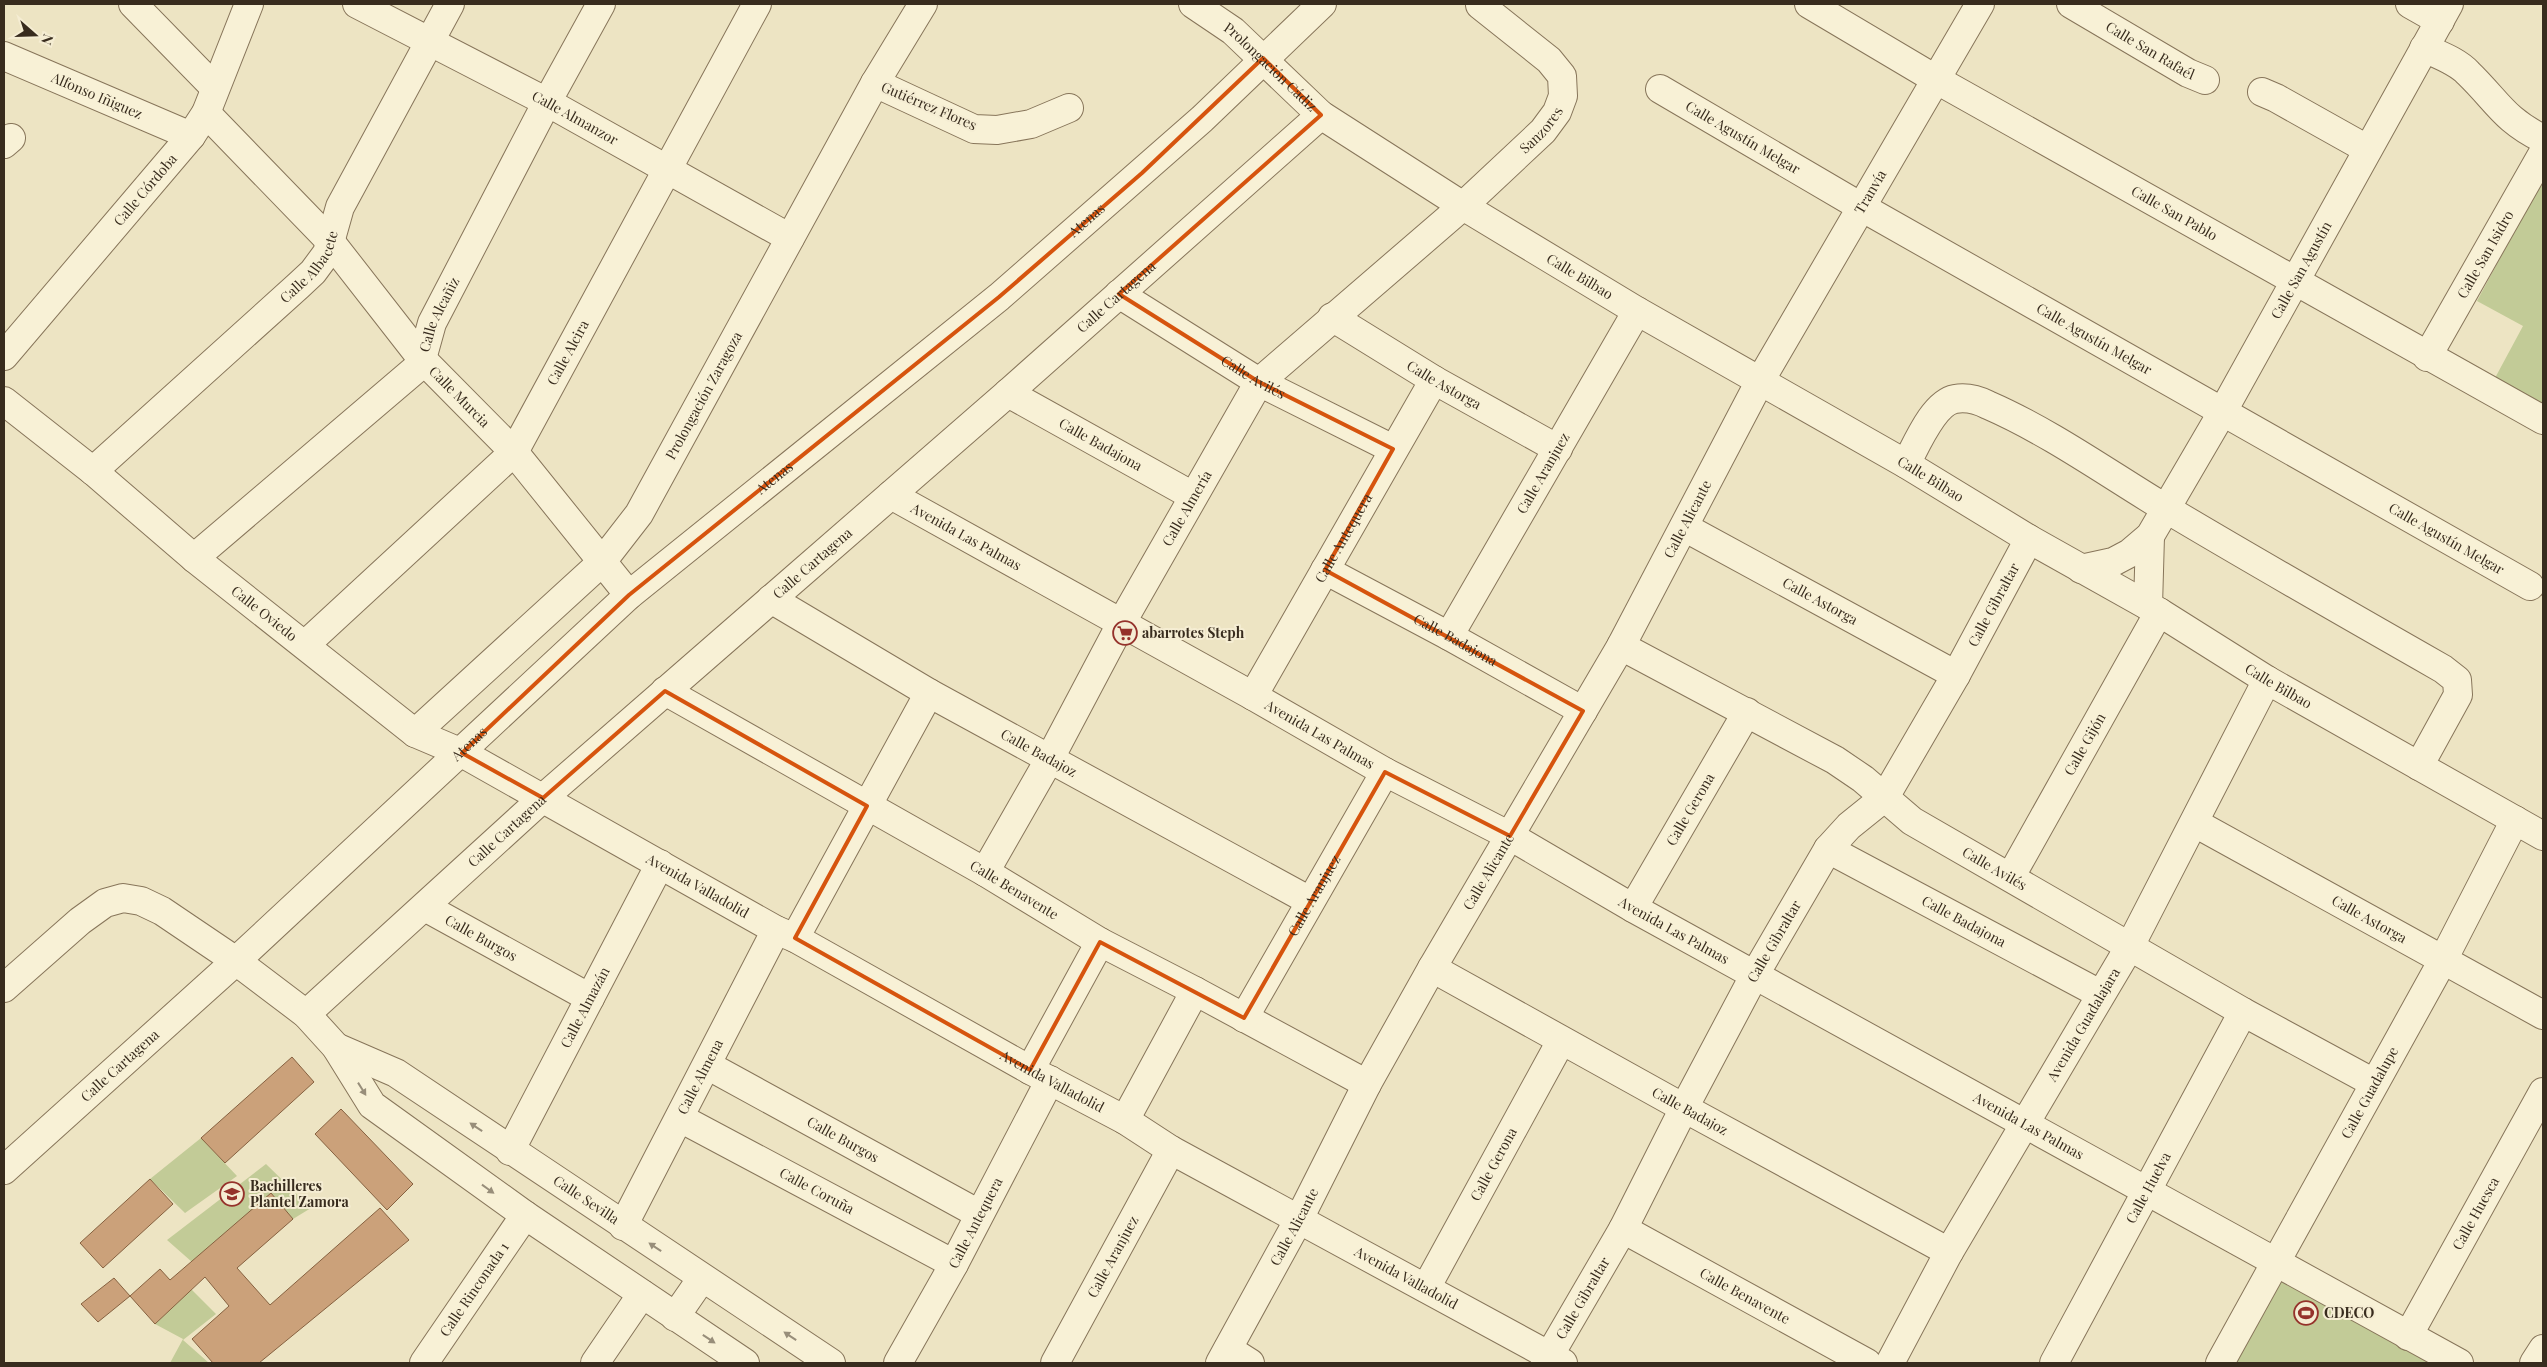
<svg xmlns="http://www.w3.org/2000/svg" width="2547" height="1367" viewBox="0 0 2547 1367" font-family="'Playfair Display',serif">
<style>
.green{fill:#c2cb97}
.building{fill:#cba17a;stroke:#866140}
.lines{fill:none;stroke-linecap:round;stroke-linejoin:round}
.minor-casing{stroke:#87755a;stroke-width:30}
.minor{stroke:#f8f1d6;stroke-width:28}
.oneway{fill:#988e7a}
.marked{fill:none;stroke:#d6540e;stroke-width:4;stroke-linejoin:round}
.labels{text-anchor:middle;stroke-width:4;stroke-linejoin:round;paint-order:stroke}
.street-label{font-size:14px;fill:#382c1e;stroke:#f5edd3}
.poi-label{font-size:14px;font-weight:bold;fill:#382c1e;stroke:#f5edd3;text-anchor:start}
</style>
<rect width="100%" height="100%" fill="#ede4c3"/>
<path class="green" d="M2543 178V404L2495 378 2523 326 2477 301Z
M201 1138 237 1176 185 1213 150 1179Z
M266 1164 311 1208 293 1219 272 1194 192 1262 167 1240Z
M2275 1264 2455 1363H2218Z
M191 1289 216 1314 183 1340 209 1363H170L183 1339 155 1324Z"/>
<path class="building" d="M292 1057 314 1082 225 1163 201 1138Z
M341 1109 413 1184 387 1210 315 1134Z
M150 1179 173 1204 103 1268 80 1243Z
M271 1193 293 1219 237 1268 270 1305 380 1208 409 1240 259 1363H213L192 1339 229 1306 205 1277 155 1324 130 1296 160 1269 170 1280Z
M114 1278 130 1296 98 1322 81 1304Z"/>
<g class="lines">
<g class="minor-casing">
<g id="minor">
<path d="M133 4 215 88"/>
<path id="s1" d="M357 4 547 102 790 238"/>
<path id="s2" d="M1193 4 1233 31 1321 115 1463 206 1637 311 1906 464 2029 539 2159 612 2267 680 2543 836"/>
<path id="s3" d="M1809 4 1937 80 2543 420"/>
<path id="s4" d="M2071 4 2188 73 2205 80"/>
<path d="M2410 4 2440 21"/>
<path d="M2424 48C2439 55 2457 61 2468 73 2498 102 2503 119 2543 139"/>
<path id="s5" d="M4 56 191 136"/>
<path d="M875 83 974 129 997 130 1031 124 1069 108"/>
<path id="s6" d="M1660 89 1863 208 2530 586"/>
<path d="M2262 92 2276 98 2367 149"/>
<path id="s7" d="M206 113 330 241 422 359 514 452 629 595"/>
<path d="M4 144 11 138"/>
<path id="s8" d="M1119 294 1259 382 1393 449"/>
<path id="s9" d="M1332 317 1434 380 1558 449"/>
<path id="s10" d="M4 356 191 136 206 113 249 4"/>
<path id="s11" d="M2427 357 2543 153"/>
<path id="s12" d="M1008 393 1193 496"/>
<path id="s13" d="M4 401 93 471 194 558 415 733 462 753 776 930 795 938 1030 1070 1125 1120 1171 1150 1563 1363"/>
<path d="M1906 464C1916 446 1933 403 1955 399 1966 397 1978 400 1988 405 2050 432 2107 473 2165 508 2257 563 2350 616 2443 669L2457 680 2458 695 2419 766"/>
<path id="s14" d="M93 471 298 286 313 272 327 253 340 207 450 4"/>
<path id="s15" d="M891 495 1253 696 1385 772 1510 836 1633 908 2459 1363"/>
<path id="s16" d="M1684 527 1956 675"/>
<path id="s17" d="M194 558 417 368 422 359 432 323 547 102 601 4"/>
<path id="s18" d="M2081 569 2113 562 2130 553 2150 536 2223 411 2449 4"/>
<path id="s19" d="M1325 570 1449 636 1583 711"/>
<path id="s20" d="M771 599 929 693 1310 901"/>
<path d="M2148 606 2150 536"/>
<path id="s21" d="M1449 636 1637 311"/>
<path id="s22" d="M306 644 514 452 757 4"/>
<path id="s23" d="M1621 646 1835 760 1863 779 1912 821 2243 1012 2374 1083"/>
<path id="s24" d="M665 691 985 872 1100 942 1195 991 1367 1084"/>
<path id="s25" d="M1253 696 1434 380"/>
<path id="s26" d="M415 733 601 563 639 514 875 83 923 4"/>
<path id="s27" d="M2195 823 2543 1015"/>
<path id="s28" d="M1828 849 2100 994"/>
<path id="s29" d="M985 872 1049 760 1122 622 1259 382 1463 206 1543 131 1557 112 1563 96 1562 76 1549 60 1480 5"/>
<path id="s30" d="M2011 876 2159 612"/>
<path id="s31" d="M425 907 590 998"/>
<path id="s32" d="M1633 908 1747 712"/>
<path d="M795 938 929 693"/>
<path id="s33" d="M1432 968 1684 1108 1949 1252"/>
<path d="M4 988 80 921 105 903 123 898 141 901 162 911 236 961 306 1014 336 1047 372 1105 525 1215 745 1363"/>
<path id="s34" d="M306 1014 543 798 1008 393 1321 115"/>
<path id="s35" d="M1244 1018 1385 772"/>
<path id="s36" d="M336 1047 396 1073 831 1363"/>
<path id="s37" d="M707 1065 979 1214"/>
<path d="M1030 1070 1100 942"/>
<path id="s38" d="M680 1118 954 1264"/>
<path d="M1125 1120 1195 991"/>
<path id="s39" d="M510 1151 660 864"/>
<path id="s40" d="M4 1170 236 961 629 595 999 297 1202 119 1322 4"/>
<path id="s41" d="M623 1226 776 930"/>
<path id="s42" d="M1623 1229 1867 1363"/>
<path id="s43" d="M1426 1288 1561 1041"/>
<path d="M675 1317 702 1278"/>
<path id="s44" d="M2408 1336 2543 1092"/>
<path d="M1228 1349 1250 1363"/>
<path id="s45" d="M424 1363 525 1215"/>
<path d="M595 1363 642 1294"/>
<path id="s46" d="M898 1363 954 1264 1050 1080"/>
<path id="s47" d="M1055 1363 1171 1150"/>
<path id="s48" d="M1220 1363 1299 1219 1367 1084 1432 968 1621 646 1760 381 1980 4"/>
<path id="s49" d="M1545 1363 1623 1229 1684 1108 1754 976 1828 849 1849 826 1885 797 1956 675 2029 539"/>
<path id="s50" d="M1890 1363 1949 1252 2130 946 2267 680"/>
<path id="s51" d="M2054 1363 2243 1012"/>
<path id="s52" d="M2220 1363 2443 960 2515 820"/>
<path d="M2534 1363 2543 1349"/>
</g>
</g>
<use href="#minor" class="minor"/>
</g>
<defs><path id="oneway-solid" d="M-6-.8H1V-3.2L6.5 0L1 3.2V.8H-6Z" transform="scale(1.25)"/></defs>
<g class="oneway">
<use href="#oneway-solid" transform="translate(362 1089) rotate(58)"/>
<use href="#oneway-solid" transform="translate(476 1127) rotate(-146)"/>
<use href="#oneway-solid" transform="translate(488 1189) rotate(36)"/>
<use href="#oneway-solid" transform="translate(655 1247) rotate(-146)"/>
<use href="#oneway-solid" transform="translate(790 1336) rotate(-146)"/>
<use href="#oneway-solid" transform="translate(709 1339) rotate(34)"/>
</g>
<path class="marked" d="M1263 58 1321 115 1119 294 1259 382 1393 449 1325 570 1583 711 1510 836 1385 772 1244 1018 1100 942 1030 1070 795 938 867 806 665 691 543 798 462 753 629 595 999 297 1142 173Z"/>
<defs>
<g id="supermarket-ring" transform="scale(1.25)"><circle r="9.5" fill="#f5edd3" stroke="#95322b" stroke-width="1.5"/><path d="M-6-5.5h2.5l.6 2H6L4.5 2H-2.5L-4.4-4H-6ZM-1.5 3.2a1.3 1.3 0 1 0 .1 0ZM3 3.2a1.3 1.3 0 1 0 .1 0Z" fill="#95322b"/></g>
<g id="school-ring" transform="scale(1.25)"><circle r="9.5" fill="#f5edd3" stroke="#95322b" stroke-width="1.5"/><path d="M0-5L7-2L0 1L-7-2ZM-4 1L0 2.5L4 1V4Q0 6-4 4Z" fill="#95322b"/></g>
<g id="stadium-ring" transform="scale(1.25)"><circle r="9.5" fill="#f5edd3" stroke="#95322b" stroke-width="1.5"/><path d="M0-5a6.5 5 0 1 0 0 10a6.5 5 0 1 0 0-10ZM-3.5-1.8h7v3.6h-7Z" fill="#95322b"/></g>
</defs>
<g fill-rule="evenodd">
<use href="#supermarket-ring" x="1125" y="633"/>
<use href="#school-ring" x="232" y="1194"/>
<use href="#stadium-ring" x="2306" y="1313"/>
</g>
<g class="labels">
<g class="street-label">
<text dy="5" stroke="none"><textPath href="#s4" startOffset="92">Calle San Rafaél</textPath></text>
<text dy="5" stroke="none"><textPath href="#s2" startOffset="100">Prolongación Cádiz</textPath></text>
<text dy="5" stroke="none"><textPath href="#s5" startOffset="101">Alfonso Iñiguez</textPath></text>
<text transform="translate(929 106) rotate(23)" y="5">Gutiérrez Flores</text>
<text dy="5" stroke="none"><textPath href="#s1" startOffset="246">Calle Almanzor</textPath></text>
<text dy="5" stroke="none"><textPath href="#s29" startOffset="940">Sanzores</textPath></text>
<text dy="5" stroke="none"><textPath href="#s6" startOffset="96">Calle Agustín Melgar</textPath></text>
<text dy="5" stroke="none"><textPath href="#s10" startOffset="218">Calle Córdoba</textPath></text>
<text dy="5" stroke="none"><textPath href="#s48" startOffset="1340">Tranvía</textPath></text>
<text dy="5" stroke="none"><textPath href="#s3" startOffset="421">Calle San Pablo</textPath></text>
<text dy="5" stroke="none"><textPath href="#s40" startOffset="1441">Atenas</textPath></text>
<text dy="5" stroke="none"><textPath href="#s11" startOffset="118">Calle San Isidro</textPath></text>
<text dy="5" stroke="none"><textPath href="#s14" startOffset="299">Calle Albacete</textPath></text>
<text dy="5" stroke="none"><textPath href="#s18" startOffset="384">Calle San Agustín</textPath></text>
<text dy="5" stroke="none"><textPath href="#s2" startOffset="475">Calle Bilbao</textPath></text>
<text dy="5" stroke="none"><textPath href="#s34" startOffset="1082">Calle Cartagena</textPath></text>
<text dy="5" stroke="none"><textPath href="#s17" startOffset="351">Calle Alcañiz</textPath></text>
<text dy="5" stroke="none"><textPath href="#s6" startOffset="501">Calle Agustín Melgar</textPath></text>
<text dy="5" stroke="none"><textPath href="#s22" startOffset="396">Calle Alcira</textPath></text>
<text dy="5" stroke="none"><textPath href="#s8" startOffset="158">Calle Avilés</textPath></text>
<text dy="5" stroke="none"><textPath href="#s9" startOffset="131">Calle Astorga</textPath></text>
<text dy="5" stroke="none"><textPath href="#s26" startOffset="449">Prolongación Zaragoza</textPath></text>
<text dy="5" stroke="none"><textPath href="#s7" startOffset="381">Calle Murcia</textPath></text>
<text dy="5" stroke="none"><textPath href="#s12" startOffset="106">Calle Badajona</textPath></text>
<text dy="5" stroke="none"><textPath href="#s21" startOffset="188">Calle Aranjuez</textPath></text>
<text dy="5" stroke="none"><textPath href="#s40" startOffset="1036">Atenas</textPath></text>
<text dy="5" stroke="none"><textPath href="#s2" startOffset="880">Calle Bilbao</textPath></text>
<text dy="5" stroke="none"><textPath href="#s29" startOffset="416">Calle Almería</textPath></text>
<text dy="5" stroke="none"><textPath href="#s48" startOffset="965">Calle Alicante</textPath></text>
<text dy="5" stroke="none"><textPath href="#s15" startOffset="86">Avenida Las Palmas</textPath></text>
<text dy="5" stroke="none"><textPath href="#s25" startOffset="182">Calle Antequera</textPath></text>
<text dy="5" stroke="none"><textPath href="#s6" startOffset="906">Calle Agustín Melgar</textPath></text>
<text dy="5" stroke="none"><textPath href="#s34" startOffset="678">Calle Cartagena</textPath></text>
<text dy="5" stroke="none"><textPath href="#s16" startOffset="155">Calle Astorga</textPath></text>
<text dy="5" stroke="none"><textPath href="#s49" startOffset="885">Calle Gibraltar</textPath></text>
<text dy="5" stroke="none"><textPath href="#s13" startOffset="336">Calle Oviedo</textPath></text>
<text dy="5" stroke="none"><textPath href="#s19" startOffset="148">Calle Badajona</textPath></text>
<text dy="5" stroke="none"><textPath href="#s2" startOffset="1285">Calle Bilbao</textPath></text>
<text dy="5" stroke="none"><textPath href="#s15" startOffset="491">Avenida Las Palmas</textPath></text>
<text dy="5" stroke="none"><textPath href="#s30" startOffset="151">Calle Gijón</textPath></text>
<text dy="5" stroke="none"><textPath href="#s40" startOffset="631">Atenas</textPath></text>
<text dy="5" stroke="none"><textPath href="#s20" startOffset="309">Calle Badajoz</textPath></text>
<text dy="5" stroke="none"><textPath href="#s32" startOffset="114">Calle Gerona</textPath></text>
<text dy="5" stroke="none"><textPath href="#s34" startOffset="272">Calle Cartagena</textPath></text>
<text dy="5" stroke="none"><textPath href="#s23" startOffset="436">Calle Avilés</textPath></text>
<text dy="5" stroke="none"><textPath href="#s48" startOffset="560">Calle Alicante</textPath></text>
<text dy="5" stroke="none"><textPath href="#s13" startOffset="850">Avenida Valladolid</textPath></text>
<text dy="5" stroke="none"><textPath href="#s24" startOffset="402">Calle Benavente</textPath></text>
<text dy="5" stroke="none"><textPath href="#s35" startOffset="141">Calle Aranjuez</textPath></text>
<text dy="5" stroke="none"><textPath href="#s27" startOffset="199">Calle Astorga</textPath></text>
<text dy="5" stroke="none"><textPath href="#s28" startOffset="154">Calle Badajona</textPath></text>
<text dy="5" stroke="none"><textPath href="#s15" startOffset="896">Avenida Las Palmas</textPath></text>
<text dy="5" stroke="none"><textPath href="#s31" startOffset="64">Calle Burgos</textPath></text>
<text dy="5" stroke="none"><textPath href="#s49" startOffset="480">Calle Gibraltar</textPath></text>
<text dy="5" stroke="none"><textPath href="#s39" startOffset="162">Calle Almazán</textPath></text>
<text dy="5" stroke="none"><textPath href="#s50" startOffset="390">Avenida Guadalajara</textPath></text>
<text dy="5" stroke="none"><textPath href="#s40" startOffset="156">Calle Cartagena</textPath></text>
<text dy="5" stroke="none"><textPath href="#s41" startOffset="168">Calle Almena</textPath></text>
<text dy="5" stroke="none"><textPath href="#s13" startOffset="1255">Avenida Valladolid</textPath></text>
<text dy="5" stroke="none"><textPath href="#s52" startOffset="309">Calle Guadalupe</textPath></text>
<text dy="5" stroke="none"><textPath href="#s33" startOffset="295">Calle Badajoz</textPath></text>
<text dy="5" stroke="none"><textPath href="#s15" startOffset="1301">Avenida Las Palmas</textPath></text>
<text dy="5" stroke="none"><textPath href="#s37" startOffset="155">Calle Burgos</textPath></text>
<text dy="5" stroke="none"><textPath href="#s43" startOffset="141">Calle Gerona</textPath></text>
<text dy="5" stroke="none"><textPath href="#s51" startOffset="199">Calle Huelva</textPath></text>
<text dy="5" stroke="none"><textPath href="#s38" startOffset="155">Calle Coruña</textPath></text>
<text dy="5" stroke="none"><textPath href="#s36" startOffset="294">Calle Sevilla</textPath></text>
<text dy="5" stroke="none"><textPath href="#s44" startOffset="140">Calle Huesca</textPath></text>
<text dy="5" stroke="none"><textPath href="#s46" startOffset="160">Calle Antequera</textPath></text>
<text dy="5" stroke="none"><textPath href="#s48" startOffset="155">Calle Alicante</textPath></text>
<text dy="5" stroke="none"><textPath href="#s47" startOffset="121">Calle Aranjuez</textPath></text>
<text dy="5" stroke="none"><textPath href="#s13" startOffset="1660">Avenida Valladolid</textPath></text>
<text dy="5" stroke="none"><textPath href="#s45" startOffset="89">Calle Rinconada 1</textPath></text>
<text dy="5" stroke="none"><textPath href="#s42" startOffset="139">Calle Benavente</textPath></text>
<text dy="5" stroke="none"><textPath href="#s49" startOffset="75">Calle Gibraltar</textPath></text>
</g>
<g class="poi-label">
<text x="1142" y="638">abarrotes Steph</text>
<text x="250" y="1191">Bachilleres<tspan x="250" dy="16">Plantel Zamora</tspan></text>
<text x="2324" y="1318">CDECO</text>
</g>
</g>
<rect width="2547" height="1367" fill="none" stroke="#382c1e" stroke-width="10"/>
<g transform="translate(35 35) rotate(110)" stroke="#f5edd3" stroke-width="4" paint-order="stroke">
<path d="M0-4L9 19L0 12L-9 19Z" fill="#382c1e"/>
<text y="-8" font-size="14" font-weight="bold" text-anchor="middle" fill="#382c1e">N</text>
</g>
</svg>
